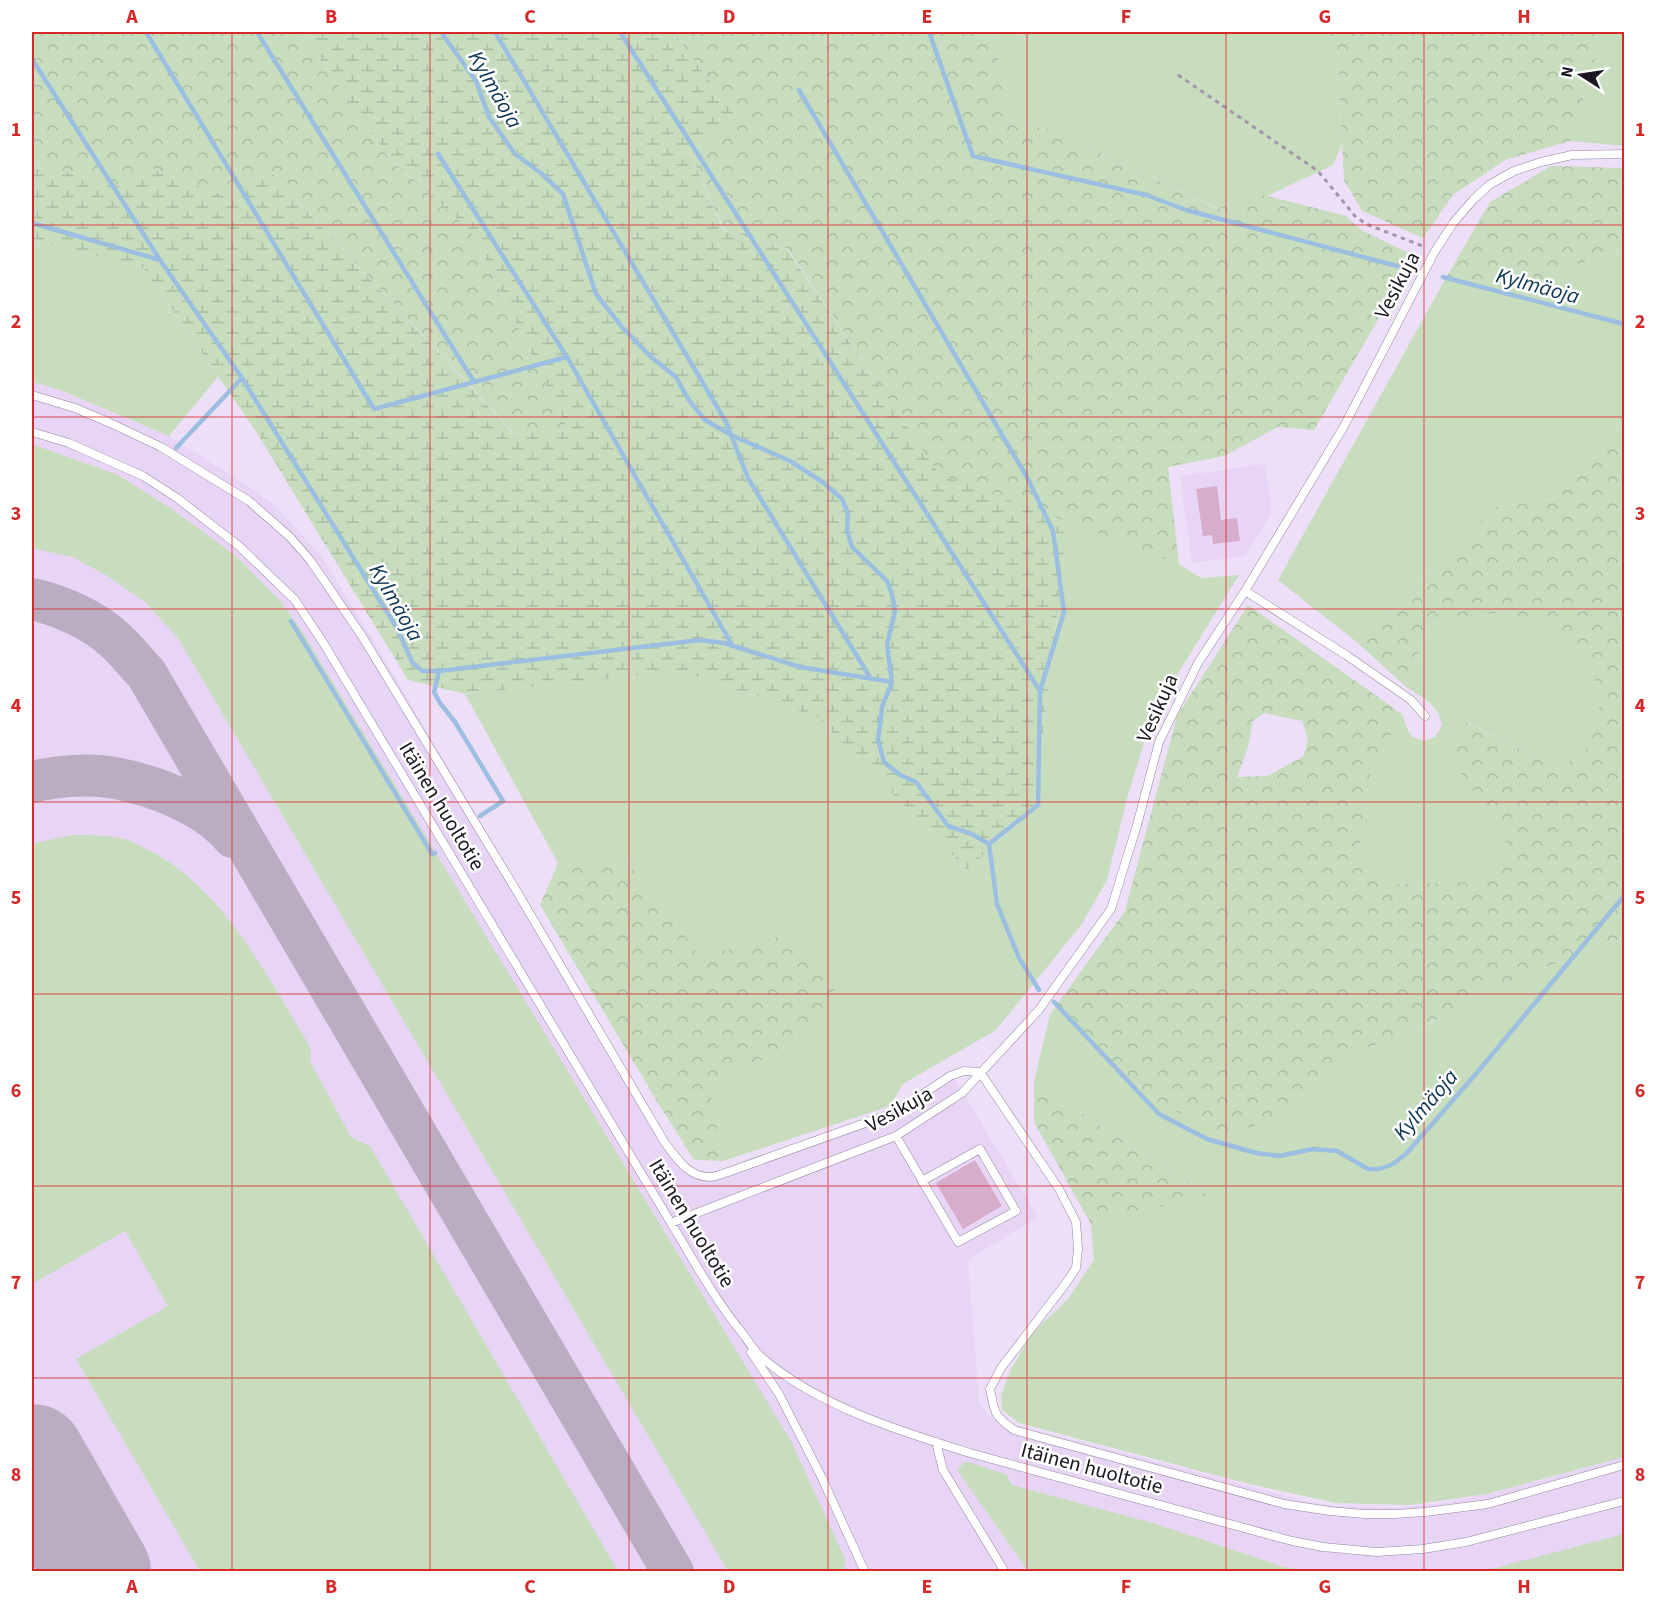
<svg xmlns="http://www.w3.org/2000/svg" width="1656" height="1603" viewBox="0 0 1656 1603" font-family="'Source Sans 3',sans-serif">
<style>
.built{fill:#e8d5f6}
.green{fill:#c7ddbe}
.forest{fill:url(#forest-crowns);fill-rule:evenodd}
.wetland{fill:url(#wetland-marsh)}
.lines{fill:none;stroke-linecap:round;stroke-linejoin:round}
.stream{stroke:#9cbee1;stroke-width:4.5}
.taxiway{stroke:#baadc2;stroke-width:42}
.runway{stroke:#baadc2;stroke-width:106}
.building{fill:#d6adcb}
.service-casing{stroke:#93859d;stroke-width:9}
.path{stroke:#a397ab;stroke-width:3;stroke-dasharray:4.5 4.5;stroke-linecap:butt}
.service{stroke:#fff;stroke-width:8}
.grid{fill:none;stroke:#d62828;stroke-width:1.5;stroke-opacity:0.55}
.labels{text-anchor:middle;stroke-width:5;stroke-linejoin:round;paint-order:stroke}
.street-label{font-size:21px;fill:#1b161f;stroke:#fff}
.water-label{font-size:22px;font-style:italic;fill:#0d3455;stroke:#fff}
.neatline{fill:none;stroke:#d62828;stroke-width:2}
.grid-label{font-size:20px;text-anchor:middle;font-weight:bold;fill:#d62828}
</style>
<defs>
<pattern id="forest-crowns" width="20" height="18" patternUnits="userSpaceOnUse" patternTransform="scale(1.5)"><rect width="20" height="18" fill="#c7ddbe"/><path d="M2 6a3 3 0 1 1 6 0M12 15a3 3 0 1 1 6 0" fill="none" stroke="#aabda3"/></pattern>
<pattern id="wetland-marsh" width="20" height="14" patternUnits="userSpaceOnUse" patternTransform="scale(1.5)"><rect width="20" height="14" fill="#c7ddbe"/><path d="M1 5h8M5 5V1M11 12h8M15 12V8" fill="none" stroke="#aabda3"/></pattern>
</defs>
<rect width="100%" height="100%" fill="#eedff9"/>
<path class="built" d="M32 382 59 390 169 436 240 481 273 504 320 554 370 635 519 887 664 1144 680 1168 693 1178 702 1181 711 1180 903 1111 954 1078 1038 1217 968 1260 979 1401 987 1414 994 1419 1305 1501 1336 1506 1395 1508 1444 1503 1501 1491 1624 1457V1571H32Z
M1265 464 1272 512 1245 556 1192 563 1180 476Z"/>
<path class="green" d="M976 32H1015L1022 35 1034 32H1327L1337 48 1342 144 1333 165 1267 196 1252 192 1219 209 1052 130 1007 121 995 39Z
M1591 32H1624V146L1570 141 1601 41Z
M32 239 144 269 218 377 169 436 60 390 32 382Z
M1606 251 1624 252V428L1618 427 1550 500 1495 507 1358 643 1278 580 1447 276 1529 290Z
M32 444 118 475 172 509 236 556 281 602 302 631 792 1443 846 1561 843 1571H728L178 638 145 602 106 575 72 557 32 548Z
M1068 522 1179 564 1201 578 1239 575 1164 696 1145 740 1128 795 1107 880 1082 924 996 1030 903 1084 890 1106 723 1161 709 1082 806 1042 788 934 701 958 625 858 558 863 465 694 680 671 817 717 967 870 1034 809Z
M1505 612 1568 637 1593 671 1599 706 1584 755 1556 767 1465 721 1515 854 1465 882 1390 884 1358 857 1371 774 1402 714 1408 731 1413 737 1424 741 1435 737 1442 725C1438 703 1423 698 1406 687L1430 623Z
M71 835C89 835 108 835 126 839 131 841 137 844 142 847 222 883 267 977 311 1048L310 1061 351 1137 370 1146 618 1571H200L76 1359 168 1306 125 1231 32 1284V844Z
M1624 937V1457L1487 1494 1411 1505 1336 1503 1245 1483 1019 1423 1002 1410 1001 1396 1010 1371 1032 1333 1067 1300 1094 1260 1091 1224 1207 1194 1034 1082 1050 1014 1092 1049 1127 1090 1304 1098 1365 1049 1426 1025 1496 987Z
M966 1461 1007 1475 1012 1485 1156 1524 1281 1566 1306 1571H1028L957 1470Z
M1624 1533V1571H1484L1616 1536Z"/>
<path class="forest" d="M32 32H301L389 158 471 231 568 429 516 435 271 172 218 193 148 167 118 186 32 162Z
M673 32H976L995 39 1007 121 1052 130 1218 209 1252 192 1346 216 1361 230 1415 256 1314 430 1278 427 1224 456 1168 467 1179 564 939 475 788 249 725 231 689 152 739 120Z
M1327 32H1591L1601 41 1570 141 1505 160 1453 195 1423 238 1362 211 1344 180 1337 48Z
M1551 166 1624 168V252L1606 251 1529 290 1447 276 1490 202Z
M1618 427 1624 428V937L1496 987 1426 1025 1365 1049 1304 1098 1234 1137 1127 1090 1092 1049 1050 1014 1125 911 1177 716 1248 605 1402 714 1371 774 1358 857 1390 884 1465 882 1515 854 1447 752 1464 721 1556 767 1584 755 1599 706 1593 671 1568 637 1505 612 1430 623 1406 687 1358 643 1495 507 1550 500ZM1264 713 1302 721 1308 738 1304 756 1267 776 1237 777 1248 747 1253 721Z
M625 858 701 957 788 934 837 987 806 1042 709 1082 723 1161 694 1160 658 1103 540 905 558 863Z
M1034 1082 1208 1195 1091 1224 1034 1122Z"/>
<path class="wetland" d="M301 32H673L739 120 689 152 724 231 787 249 939 474 1068 522 1034 809 967 870 817 717 680 671 465 694 408 680 255 430 144 269 32 239V162L118 186 148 167 218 193 271 172 515 435 568 429 471 231 389 158Z"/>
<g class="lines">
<path class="stream" d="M146 32 374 409 567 357 732 645
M257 32 474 382
M441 32 476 81 489 117 515 154 541 173 563 194 596 294 622 327 651 357 676 377 688 399 705 420 731 435 790 461 824 483 842 499 848 514 847 530 852 547 887 581 892 594 895 611 887 645 892 682 882 707 878 740 884 762 900 775 916 782 948 826 972 834 989 844 997 904 1019 958 1039 990
M495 32 726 422 748 478 871 679
M620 32 1040 691 1038 805 989 844
M929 32 973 156 1146 195 1186 210 1401 267
M32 59 160 260
M799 90 1028 479 1053 531 1064 612 1040 691
M438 154 567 357
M32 223 160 260 242 378 398 630 412 662 422 671H439L700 640 724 643 800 667 892 682
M1443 277 1624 324
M176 448 242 378
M291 621 432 854 435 853
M439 671 434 692 440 703 455 722 503 801 480 816
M1054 1002 1159 1114 1207 1139 1256 1153 1279 1156 1313 1149 1337 1151 1368 1169H1380L1393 1164 1406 1154 1475 1075 1624 896"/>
<path class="taxiway" d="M32 599C62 606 94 620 116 641 127 651 136 663 146 673L673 1572
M32 782C56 776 90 773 115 778 156 786 206 805 233 837"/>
<path class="runway" d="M32 1457 98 1572"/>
</g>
<path class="building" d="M1217 486 1221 520 1237 518 1240 541 1213 544 1212 535 1203 536 1196 489Z
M975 1160 1002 1206 963 1229 936 1183Z"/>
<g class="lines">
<g class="service-casing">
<path id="service" d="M32 395 75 408 108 422 161 447 249 501 290 537 310 560 362 636 516 890 665 1143C677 1158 687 1176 709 1177 715 1177 722 1174 728 1172L896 1112 950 1076 964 1071 980 1072
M32 432 69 443 143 476 177 498 239 546 295 600 324 644 671 1223C694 1261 715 1300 743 1334 748 1341 754 1350 760 1356 817 1406 899 1431 970 1453L1292 1541 1323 1547 1377 1552 1423 1549 1466 1542 1624 1501
M1245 591 1346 655 1411 700 1425 716
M980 1072 1059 1189 1076 1222 1078 1249 1076 1268 1066 1283 1001 1368 990 1389C995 1413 993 1415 1014 1430L1284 1504 1330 1511 1364 1514H1395L1425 1512 1488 1504 1624 1465
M896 1136 958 1242 1016 1211 980 1149 922 1181
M671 1223 896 1136 962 1093 1038 1011 1111 909 1137 825 1159 742 1198 663 1245 591 1343 428 1435 251 1454 222 1473 200 1489 185 1514 171 1541 162 1572 155 1624 154
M751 1352 779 1394 821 1476 865 1572
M936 1442 943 1470 1005 1572"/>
</g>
<path class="path" d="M1178 75 1318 171 1355 216 1366 224 1425 247"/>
<use href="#service" class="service"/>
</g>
<path class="grid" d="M232 32V1572M430 32V1572M629 32V1572M828 32V1572M1027 32V1572M1226 32V1572M1424 32V1572M32 225H1624M32 417H1624M32 609H1624M32 802H1624M32 994H1624M32 1186H1624M32 1378H1624"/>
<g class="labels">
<g class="street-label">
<text transform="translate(1397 285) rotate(-62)" y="7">Vesikuja</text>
<text transform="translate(1157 708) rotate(-66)" y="7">Vesikuja</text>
<text transform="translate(442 806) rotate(59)" y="7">Itäinen huoltotie</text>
<text transform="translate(899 1109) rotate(-29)" y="7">Vesikuja</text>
<text transform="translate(692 1223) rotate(59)" y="7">Itäinen huoltotie</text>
<text transform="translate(1092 1468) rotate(15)" y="7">Itäinen huoltotie</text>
</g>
<g class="water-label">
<text transform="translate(496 89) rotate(60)" y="8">Kylmäoja</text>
<text transform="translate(1538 285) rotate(15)" y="8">Kylmäoja</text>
<text transform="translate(397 602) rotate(60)" y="8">Kylmäoja</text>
<text transform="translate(1425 1104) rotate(-49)" y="8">Kylmäoja</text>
</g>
</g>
<rect width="1656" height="1603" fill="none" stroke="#ffffff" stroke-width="66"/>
<g transform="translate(1581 75) rotate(282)" stroke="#ffffff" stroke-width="4.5" paint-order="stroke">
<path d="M0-4.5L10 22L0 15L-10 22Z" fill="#1b161f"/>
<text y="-9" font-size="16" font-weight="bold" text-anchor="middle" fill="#1b161f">N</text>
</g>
<rect x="33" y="33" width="1590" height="1537" class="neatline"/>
<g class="grid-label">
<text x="132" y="23">A</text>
<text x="331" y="23">B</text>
<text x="530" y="23">C</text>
<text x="729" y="23">D</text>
<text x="927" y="23">E</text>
<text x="1126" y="23">F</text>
<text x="1325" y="23">G</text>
<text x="1524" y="23">H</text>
<text x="16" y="136">1</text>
<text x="1640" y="136">1</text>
<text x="16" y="328">2</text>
<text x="1640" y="328">2</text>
<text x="16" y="520">3</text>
<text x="1640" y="520">3</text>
<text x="16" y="712">4</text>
<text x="1640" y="712">4</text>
<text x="16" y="904">5</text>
<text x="1640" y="904">5</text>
<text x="16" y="1097">6</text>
<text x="1640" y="1097">6</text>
<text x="16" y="1289">7</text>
<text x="1640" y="1289">7</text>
<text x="16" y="1481">8</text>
<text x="1640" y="1481">8</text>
<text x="132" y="1593">A</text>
<text x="331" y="1593">B</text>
<text x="530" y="1593">C</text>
<text x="729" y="1593">D</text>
<text x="927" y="1593">E</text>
<text x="1126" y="1593">F</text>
<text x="1325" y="1593">G</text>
<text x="1524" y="1593">H</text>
</g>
</svg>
